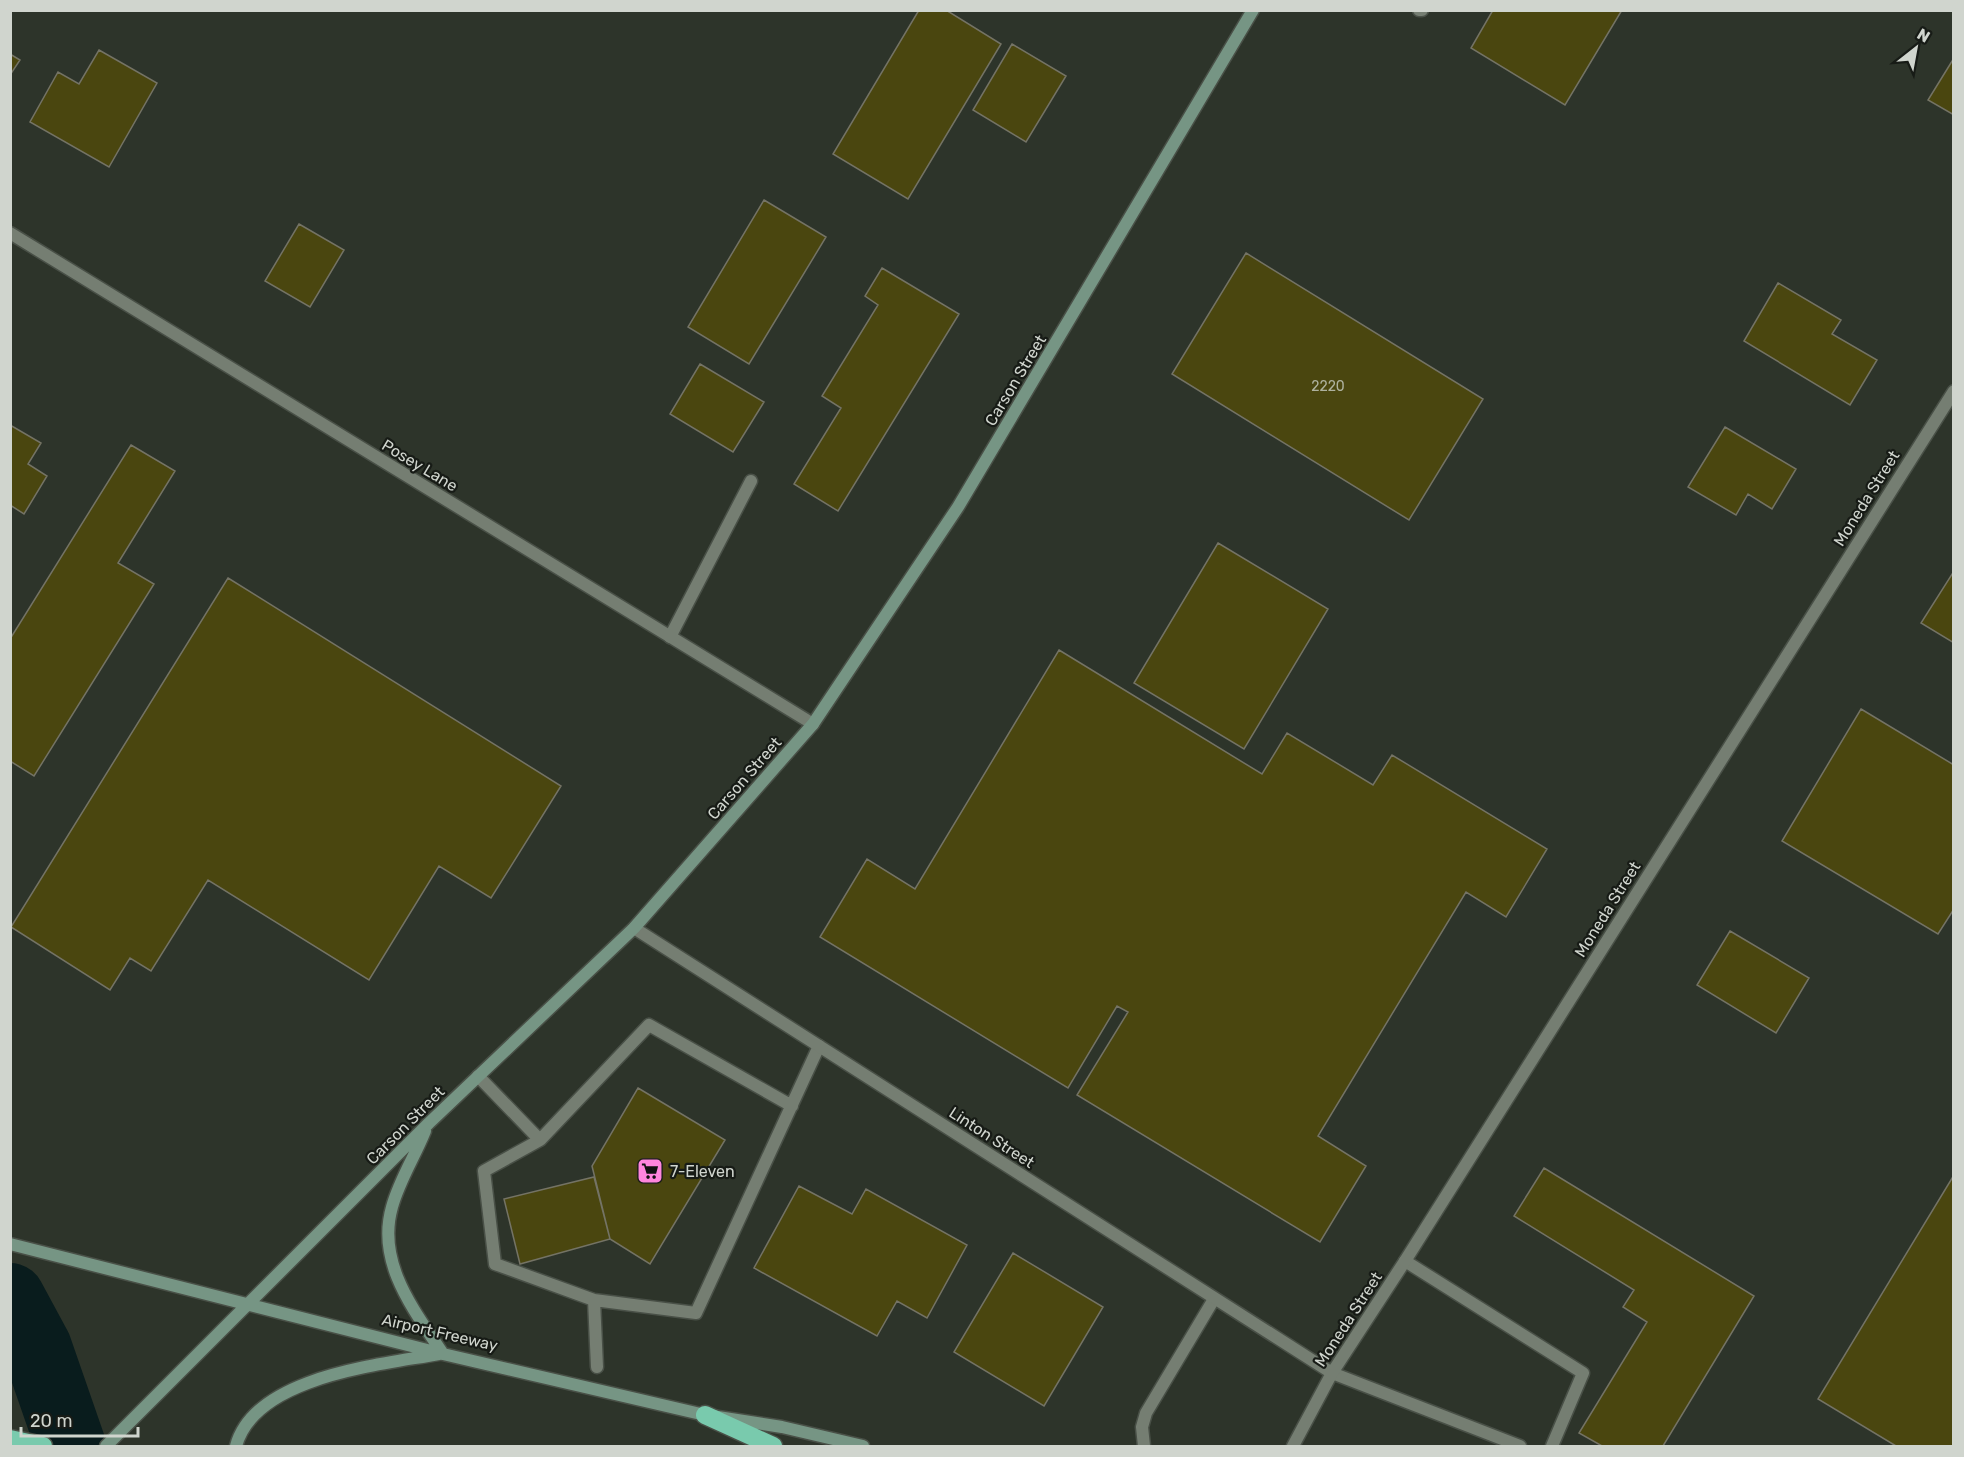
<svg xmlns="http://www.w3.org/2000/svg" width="1964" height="1457" viewBox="0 0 1964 1457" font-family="Rubik,sans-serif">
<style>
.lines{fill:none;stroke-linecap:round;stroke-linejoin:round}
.river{stroke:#091c1d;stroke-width:70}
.building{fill:#4a460f;stroke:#747365;stroke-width:1.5}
.lane-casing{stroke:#495047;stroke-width:15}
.street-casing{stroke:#495047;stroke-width:15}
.secondary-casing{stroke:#495047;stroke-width:15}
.highway-casing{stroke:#495047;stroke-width:21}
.lane{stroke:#757e72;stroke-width:12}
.street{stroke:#757e72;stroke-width:12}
.secondary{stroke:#769584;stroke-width:12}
.highway{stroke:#79caad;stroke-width:18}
.labels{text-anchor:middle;stroke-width:4.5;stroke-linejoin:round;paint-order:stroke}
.number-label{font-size:14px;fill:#aeb19e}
.street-label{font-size:16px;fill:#d0d5ce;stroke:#171b16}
.poi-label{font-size:16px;fill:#d0d5ce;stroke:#171b16;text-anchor:start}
</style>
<rect width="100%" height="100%" fill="#2d342a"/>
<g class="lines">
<path class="river" d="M10 1298 37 1348 71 1446"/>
</g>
<path class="building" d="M919 10H946L1001 44 908 199 833 154Z
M1493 10H1622L1565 105 1471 48Z
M1012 44 1066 76 1026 142 973 110Z
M99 50 157 83 109 167 30 122 58 72 79 84Z
M10 54 20 60 10 75Z
M1954 58V115L1928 100Z
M764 200 826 237 749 364 688 327Z
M299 224 344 250 310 307 265 281Z
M1246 253 1483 399 1409 520 1172 374Z
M882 268 959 314 838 511 794 484 841 408 822 396 878 305 865 296Z
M1778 283 1841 320 1832 334 1877 360 1850 405 1744 341Z
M700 364 764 402 733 452 670 414Z
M10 425 41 443 28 464 47 476 24 514 10 505Z
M1725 427 1796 469 1772 509 1748 494 1736 515 1688 487Z
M131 445 175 471 118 563 154 584 34 776 10 761V639Z
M1218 543 1328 609 1244 749 1134 683Z
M1954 571V643L1921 623Z
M228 578 561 786 491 898 439 866 369 980 208 880 151 971 130 958 110 990 11 927Z
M1059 650 1262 774 1287 733 1373 785 1392 755 1547 849 1506 917 1466 892 1318 1136 1366 1166 1320 1242 1077 1095 1128 1012 1117 1006 1068 1088 820 937 867 859 915 889Z
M1861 709 1954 765V909L1938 934 1782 841Z
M1730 931 1809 978 1776 1033 1697 985Z
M638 1088 725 1140 650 1264 610 1239 592 1166Z
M1544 1168 1754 1296 1663 1446H1602L1579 1433 1647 1322 1623 1307 1634 1290 1514 1216Z
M1954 1175V1446H1896L1818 1399Z
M594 1177 610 1239 520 1264 504 1199Z
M799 1186 852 1214 866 1189 967 1245 927 1318 897 1301 877 1336 754 1268Z
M1013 1253 1103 1307 1044 1406 954 1352Z"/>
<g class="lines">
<g class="lane-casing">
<path id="lane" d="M1419 10H1422
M670 637 751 481
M478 1076 540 1140 649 1025 792 1106
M540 1140 484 1171 495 1264 594 1300
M1405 1261 1583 1373 1552 1446
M597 1367 594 1300 696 1313 819 1046
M1332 1373 1520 1446
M1144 1446 1142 1427 1146 1413 1214 1299"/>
</g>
<g class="street-casing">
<path id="street" d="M10 233 813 724
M634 928 1332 1373
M1293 1446 1332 1373 1405 1261 1954 391"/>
</g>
<g class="secondary-casing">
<path id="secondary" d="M425 1131C415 1156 399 1181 392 1207 376 1263 414 1310 443 1354
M10 1244 443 1354 705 1415 782 1427 863 1446
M106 1446 429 1123 634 928 813 724 958 507 1253 10
M236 1446C255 1376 380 1365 439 1354"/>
</g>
<g class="highway-casing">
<path id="highway" d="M705 1415 773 1446
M10 1439 43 1446"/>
</g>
<use href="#lane" class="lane"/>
<use href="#street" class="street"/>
<use href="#secondary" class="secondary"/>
<use href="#highway" class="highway"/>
</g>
<defs>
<g id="supermarket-square" transform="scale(1.35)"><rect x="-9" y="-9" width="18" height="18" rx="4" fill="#ff85de" stroke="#171b16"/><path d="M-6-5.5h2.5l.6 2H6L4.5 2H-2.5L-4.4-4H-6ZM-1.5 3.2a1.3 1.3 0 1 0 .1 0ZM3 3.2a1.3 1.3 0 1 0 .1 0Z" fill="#111"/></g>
</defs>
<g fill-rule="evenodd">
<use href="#supermarket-square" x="650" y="1171"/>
</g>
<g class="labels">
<g class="number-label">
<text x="1328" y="391">2220</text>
</g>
<g class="street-label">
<text transform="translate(1015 380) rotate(-59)" y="6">Carson Street</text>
<text transform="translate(420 465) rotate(31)" y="6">Posey Lane</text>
<text transform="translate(1866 498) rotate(-58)" y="6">Moneda Street</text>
<text transform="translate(744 778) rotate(-49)" y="6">Carson Street</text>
<text transform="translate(1607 909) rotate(-58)" y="6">Moneda Street</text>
<text transform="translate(405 1125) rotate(-45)" y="6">Carson Street</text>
<text transform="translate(992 1137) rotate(33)" y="6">Linton Street</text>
<text transform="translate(1348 1319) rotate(-57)" y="6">Moneda Street</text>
<text transform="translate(440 1332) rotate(13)" y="6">Airport Freeway</text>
</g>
<g class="poi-label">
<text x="670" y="1177">7-Eleven</text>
</g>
</g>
<rect width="1964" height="1457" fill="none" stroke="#d0d5ce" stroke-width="24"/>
<g transform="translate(1916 48) rotate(31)" stroke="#171b16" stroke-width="4.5" paint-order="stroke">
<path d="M0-4.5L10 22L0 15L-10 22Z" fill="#d0d5ce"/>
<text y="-9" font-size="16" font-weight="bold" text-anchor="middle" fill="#d0d5ce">N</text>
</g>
<path d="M21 1427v9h117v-9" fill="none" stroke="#d0d5ce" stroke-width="3"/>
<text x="30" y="1427" font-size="18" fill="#d0d5ce" stroke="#171b16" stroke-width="4.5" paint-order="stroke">20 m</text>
</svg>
